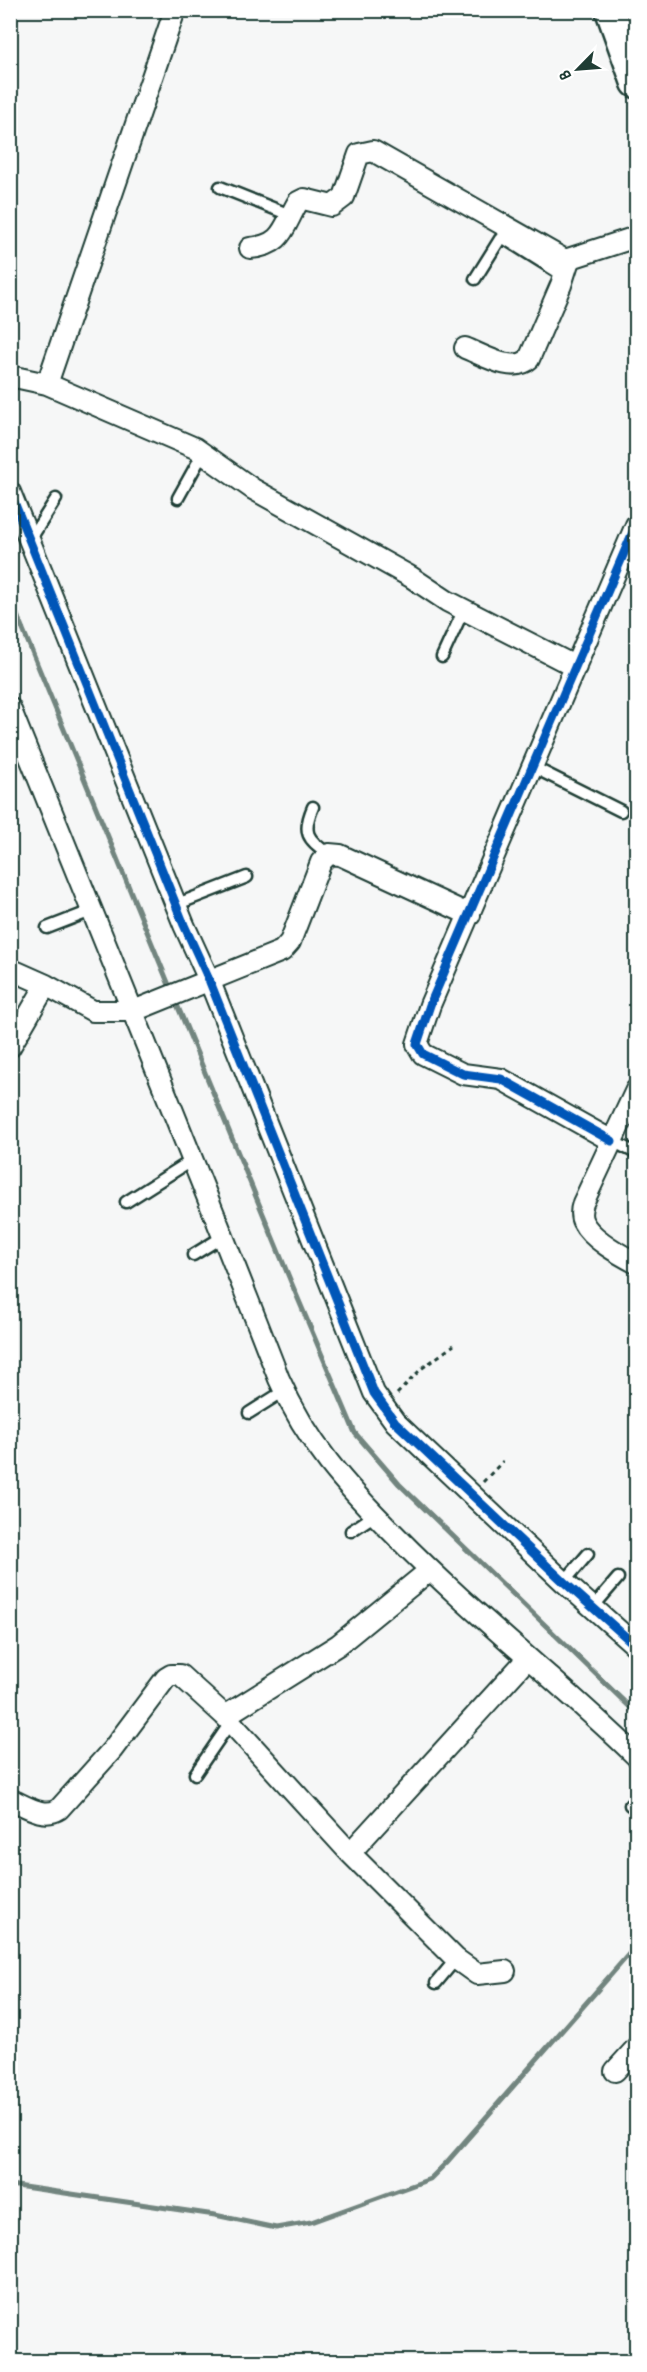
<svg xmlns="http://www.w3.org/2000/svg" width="647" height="2372" viewBox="0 0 647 2372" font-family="'Patrick Hand',sans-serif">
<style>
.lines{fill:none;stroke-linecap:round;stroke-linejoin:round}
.stream{stroke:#72857f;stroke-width:5}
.service-casing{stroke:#1f3d34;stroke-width:15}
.minor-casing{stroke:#1f3d34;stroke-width:24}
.secondary-casing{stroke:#1f3d34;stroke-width:33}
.path{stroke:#1f3d34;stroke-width:3;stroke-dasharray:4.5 4.5;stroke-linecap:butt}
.service{stroke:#fff;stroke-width:10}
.minor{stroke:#fff;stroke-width:20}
.secondary{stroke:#fff;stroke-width:28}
.cycleway-casing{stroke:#fff;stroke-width:13}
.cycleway{stroke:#0057b8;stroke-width:9}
</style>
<rect width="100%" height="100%" fill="#f6f7f7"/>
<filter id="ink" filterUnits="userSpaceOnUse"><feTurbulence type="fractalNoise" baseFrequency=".0167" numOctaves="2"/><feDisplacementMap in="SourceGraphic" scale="12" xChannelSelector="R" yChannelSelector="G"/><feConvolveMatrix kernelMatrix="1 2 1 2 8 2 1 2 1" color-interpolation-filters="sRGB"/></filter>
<g filter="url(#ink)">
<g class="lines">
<path class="stream" d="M10 598 291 1282 355 1433 399 1484 636 1713
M10 2185 215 2215 276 2228 311 2222 430 2179 447 2162 636 1946"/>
<g class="service-casing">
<path id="service" d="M220 187 290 215
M475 279 500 239H505L564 276
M178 498 203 453
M30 540 56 499
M442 657 464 609
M533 767 621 811
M313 807C302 832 307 840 329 854
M175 905 247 877
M47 928 91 911
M612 1141 636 1153
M126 1202 194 1159
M193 1255 224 1236
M249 1413 284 1391
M351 1531 375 1515
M564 1582 588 1554
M593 1607 618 1578
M195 1774 230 1723
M630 1805 636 1799
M436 1983 456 1959"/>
</g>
<g class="minor-casing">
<path id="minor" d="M250 248C284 245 283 227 298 202L304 199 332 206 344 197 359 154 373 151 565 260 636 237
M465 348C483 355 513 374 529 359L561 285 569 260
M10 376 47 384 195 448 253 489 411 577 447 601 576 667
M47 384 175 10
M10 492 184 925 210 982 374 1393 395 1422 564 1582 636 1646
M10 708C100 932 192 1154 279 1379 307 1443 346 1486 395 1535 471 1613 558 1680 636 1756
M10 969 46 985 93 1011H131L141 1008 282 951 290 942 321 862 329 854 340 855 470 915
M10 1047 46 985
M636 1090 583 1203C581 1209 580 1216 583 1222 591 1239 621 1255 636 1263
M612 1141 501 1079 463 1074 423 1054 417 1044 430 1005 636 525
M225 1716 338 1645 430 1570
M10 1799C26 1806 44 1819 59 1809L112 1750 166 1678 171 1675H180L225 1716 350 1853 456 1959 477 1974 505 1971
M350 1853 528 1658
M615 2071 636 2048"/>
</g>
<g class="secondary-casing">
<path id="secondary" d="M610 10 636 83"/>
</g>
<path class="path" d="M397 1394 421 1369 454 1345
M483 1482 503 1461"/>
<use href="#service" class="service"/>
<use href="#minor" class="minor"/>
<use href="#secondary" class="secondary"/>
<g class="cycleway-casing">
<path id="cycleway" d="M10 492 184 925 210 982 374 1393 395 1422 564 1582 636 1646
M612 1141 501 1079 463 1074 423 1054 417 1044 430 1005 636 525"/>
</g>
<use href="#cycleway" class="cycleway"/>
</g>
</g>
<rect width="647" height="2372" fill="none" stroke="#fff" stroke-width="36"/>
<rect x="18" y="18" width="611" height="2336" fill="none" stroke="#1f3d34" stroke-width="2" filter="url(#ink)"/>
<g transform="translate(578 69) rotate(245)" stroke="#ffffff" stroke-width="4.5" paint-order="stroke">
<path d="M0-4.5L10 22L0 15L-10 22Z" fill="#1f3d34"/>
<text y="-9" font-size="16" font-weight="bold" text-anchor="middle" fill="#1f3d34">B</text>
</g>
</svg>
